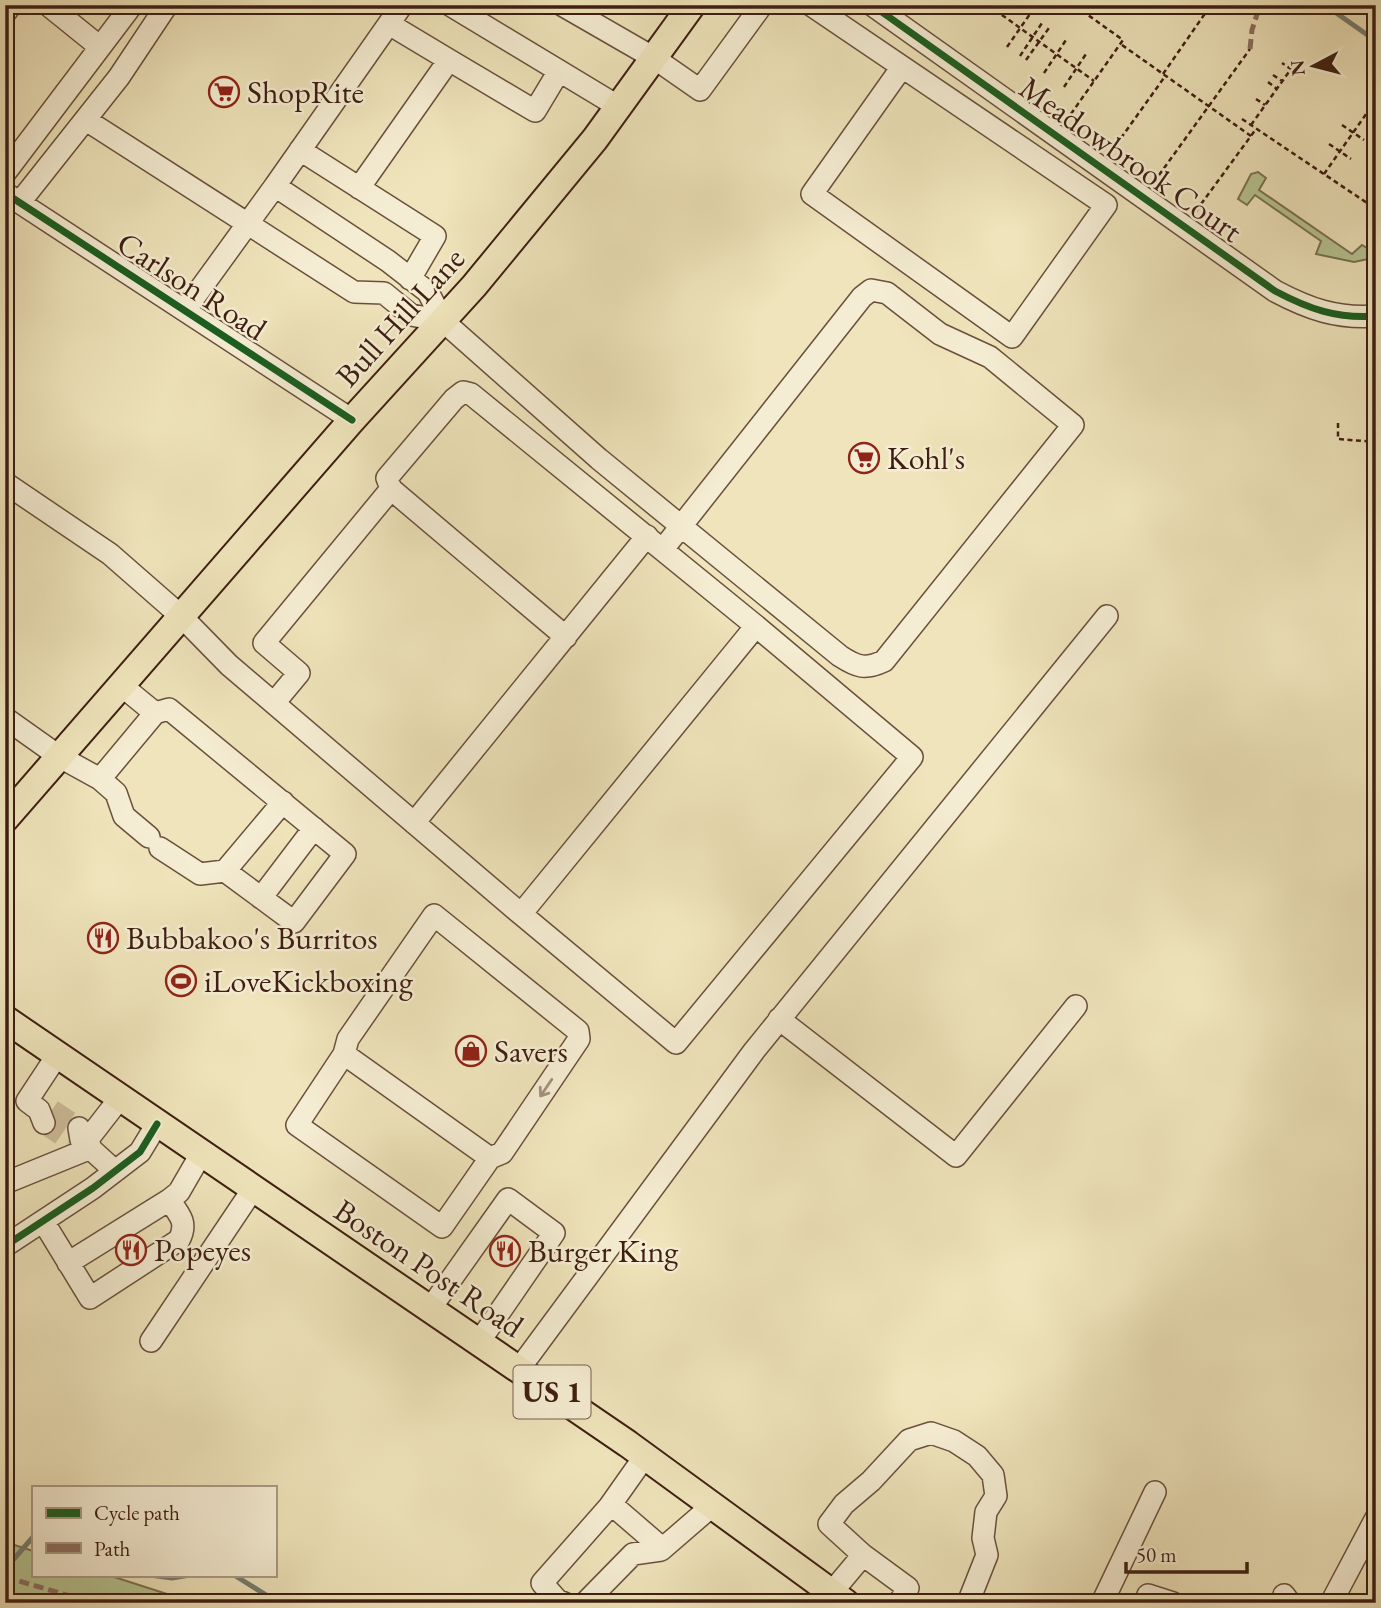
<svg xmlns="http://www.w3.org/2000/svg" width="1381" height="1608" viewBox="0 0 1381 1608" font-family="'EB Garamond',serif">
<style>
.green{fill:#b6c592;stroke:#7a7252;stroke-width:2}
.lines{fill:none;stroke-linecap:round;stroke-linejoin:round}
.stream{stroke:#757e73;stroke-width:5}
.minor-tunnel{stroke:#ccbc99;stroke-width:21;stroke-dasharray:21 10;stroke-linecap:butt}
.minor-casing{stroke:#6a503c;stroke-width:24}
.major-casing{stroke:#3e1e12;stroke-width:30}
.path{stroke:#3e1e12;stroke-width:2.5;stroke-dasharray:5 3.5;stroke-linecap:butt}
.minor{stroke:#f5edd3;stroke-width:21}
.major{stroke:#efe4bb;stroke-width:26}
.quiet{stroke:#8d6e63;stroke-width:5;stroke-dasharray:10 5;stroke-linecap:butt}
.cycleway-casing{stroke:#f5edd3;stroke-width:11}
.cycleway{stroke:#1b5e20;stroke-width:7}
.oneway{stroke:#a3907c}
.labels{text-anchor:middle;stroke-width:5;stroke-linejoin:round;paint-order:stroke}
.shield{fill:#f5edd3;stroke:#755c4c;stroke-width:2}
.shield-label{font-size:30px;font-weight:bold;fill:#3e1e12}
.poi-label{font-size:32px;fill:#3e1e12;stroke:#f5edd3;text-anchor:start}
.street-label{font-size:32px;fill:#3e1e12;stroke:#f5edd3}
</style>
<rect width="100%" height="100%" fill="#efe4bb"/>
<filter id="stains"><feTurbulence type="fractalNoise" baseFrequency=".00286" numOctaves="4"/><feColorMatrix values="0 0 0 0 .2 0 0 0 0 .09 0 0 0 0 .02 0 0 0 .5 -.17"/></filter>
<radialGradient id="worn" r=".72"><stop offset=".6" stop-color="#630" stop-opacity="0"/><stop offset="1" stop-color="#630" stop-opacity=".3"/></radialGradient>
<path class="green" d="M1258 172 1266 178 1259 190 1352 254 1362 245 1372 251 1373 258 1354 262 1316 254 1321 241 1255 195 1247 205 1238 199 1251 174Z
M5 1542 33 1551V1575H108L195 1603H5Z"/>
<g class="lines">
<path class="stream" d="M1325 5 1376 41
M5 1560H13L33 1537
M150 1575 172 1578 190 1575
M234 1575 279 1603"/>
<path class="minor-tunnel" d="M52 1110 79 1128
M44 1123 70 1141"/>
<g class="minor-casing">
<path id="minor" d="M48 5 100 47
M450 5 619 107
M562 5 654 58 700 90 762 5
M811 5 1106 205 1012 337 812 194 902 67
M872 5 1275 291C1309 309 1337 319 1376 316
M5 13 11 5
M449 60 535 111 559 71
M86 120 354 292 384 293 411 315 443 321
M300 150 435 236 410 279
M5 173 132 5
M275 186 402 5
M359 188 449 60 389 24
M5 193 352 420
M20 202 119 77 167 5
M185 310 275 186 388 261 428 292 443 321 599 459 840 656C857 667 865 670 884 661L1073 425 990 357 940 334 887 293 871 290 862 297 682 525 663 549
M5 483 110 554 182 617 229 665 521 914 756 626 471 394 463 392 454 399 387 478 391 489 264 643 299 673 274 703
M391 489 566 637
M155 713 169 709 345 854 294 922 225 871 200 874 160 848
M5 718 60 757 100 779 155 713 122 686
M100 779 116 793 124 816 149 837
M414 823 647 536
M225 871 283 802
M261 898 314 828
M521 914 676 1043 912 757 756 626
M779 1019 956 1156 1076 1006
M344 1054 490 1158 442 1227 297 1125 344 1054 348 1039 434 915 578 1031 579 1039 502 1153 490 1158
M44 1123 39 1110 27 1101 58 1054
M79 1128 81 1140 115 1171
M85 1143 120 1098
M5 1183 91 1148
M43 1221 90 1298 179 1240C188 1223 180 1215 169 1200L179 1192 201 1154
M5 1246 93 1188 140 1152 157 1124
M68 1263 169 1200
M430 1309 508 1199 554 1233 479 1342
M151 1341 253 1189
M519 1369 754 1051 1107 616
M611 1504 662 1548
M832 1592 863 1555
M1284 1595 1290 1603
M564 1603 558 1601 542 1583 609 1507 645 1456
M585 1603 633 1554 661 1550 713 1505
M899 1603 908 1588 863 1555 829 1524 844 1504 871 1481 909 1440 931 1433 954 1441 977 1456 993 1475 996 1496 986 1512 983 1538 987 1555 968 1603
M1102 1603 1155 1492
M1145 1603 1148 1595 1173 1603
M1331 1603 1376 1518"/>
</g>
<g class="major-casing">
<path id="major" d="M5 819 352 420 474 286 595 139 692 5
M5 1019 628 1444 846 1603"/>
</g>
<path class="path" d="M988 5 1094 81
M1122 45 1251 136
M1007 47 1030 14
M1020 56 1042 23
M1026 60 1049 28
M1044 73 1066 40
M1163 74 1204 15 1199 13
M1273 75 1282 81
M1268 82 1277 89
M1064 87 1086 54
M1374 89 1376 90
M1256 99 1265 105
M1242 119 1376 209
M1066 121 1123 40 1074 5
M1251 125 1291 69 1282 63
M1342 125 1364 140
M1329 144 1351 159
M1111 152 1166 75
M1324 174 1376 100
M1154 182 1250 49
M1196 211 1256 129
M1338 423V439L1376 442"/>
<use href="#minor" class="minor"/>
<use href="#major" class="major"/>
<path class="quiet" d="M1250 49 1252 30 1260 5
M5 1577 94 1603"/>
<g class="cycleway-casing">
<path id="cycleway" d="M872 5 1275 291C1309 309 1337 319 1376 316
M5 193 352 420
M5 1246 93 1188 140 1152 157 1124"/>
</g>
<use href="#cycleway" class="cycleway"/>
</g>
<defs><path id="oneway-shaft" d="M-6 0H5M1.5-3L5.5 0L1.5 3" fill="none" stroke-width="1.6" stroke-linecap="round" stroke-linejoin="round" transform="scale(1.75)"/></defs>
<use class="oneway" href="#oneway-shaft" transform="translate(546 1088) rotate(124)"/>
<defs>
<g id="supermarket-ring" transform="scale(1.575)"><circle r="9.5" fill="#f5edd3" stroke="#8f2418" stroke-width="1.5"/><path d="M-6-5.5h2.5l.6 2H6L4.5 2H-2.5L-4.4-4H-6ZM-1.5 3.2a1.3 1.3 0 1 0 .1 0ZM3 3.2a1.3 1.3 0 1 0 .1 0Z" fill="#8f2418"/></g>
<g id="restaurant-ring" transform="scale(1.575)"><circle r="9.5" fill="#f5edd3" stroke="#8f2418" stroke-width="1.5"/><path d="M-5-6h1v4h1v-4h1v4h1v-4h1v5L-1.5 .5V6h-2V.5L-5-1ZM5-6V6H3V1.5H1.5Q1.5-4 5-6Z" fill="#8f2418"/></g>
<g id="stadium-ring" transform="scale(1.575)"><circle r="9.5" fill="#f5edd3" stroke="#8f2418" stroke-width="1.5"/><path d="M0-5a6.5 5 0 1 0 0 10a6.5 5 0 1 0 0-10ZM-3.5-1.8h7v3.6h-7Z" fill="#8f2418"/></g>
<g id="shop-ring" transform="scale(1.575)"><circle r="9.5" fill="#f5edd3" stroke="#8f2418" stroke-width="1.5"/><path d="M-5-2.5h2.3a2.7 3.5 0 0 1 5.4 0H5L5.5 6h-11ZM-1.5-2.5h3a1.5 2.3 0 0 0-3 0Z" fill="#8f2418"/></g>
</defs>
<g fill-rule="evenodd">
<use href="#supermarket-ring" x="224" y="92"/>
<use href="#supermarket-ring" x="864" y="458"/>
<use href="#restaurant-ring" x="103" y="938"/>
<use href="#stadium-ring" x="181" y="981"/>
<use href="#shop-ring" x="471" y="1051"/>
<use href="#restaurant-ring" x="131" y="1250"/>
<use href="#restaurant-ring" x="505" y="1251"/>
</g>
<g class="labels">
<rect class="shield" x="513.5" y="1365.5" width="77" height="53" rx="5"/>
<g class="shield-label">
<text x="552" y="1402">US 1</text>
</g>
<g class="poi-label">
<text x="247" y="103">ShopRite</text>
<text x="887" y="469">Kohl's</text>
<text x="126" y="949">Bubbakoo's Burritos</text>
<text x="204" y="992">iLoveKickboxing</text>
<text x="494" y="1062">Savers</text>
<text x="154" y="1261">Popeyes</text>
<text x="528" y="1262">Burger King</text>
</g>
<g class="street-label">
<text transform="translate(1131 159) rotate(35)" y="11">Meadowbrook Court</text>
<text transform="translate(192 286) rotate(33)" y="11">Carlson Road</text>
<text transform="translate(400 317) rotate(-48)" y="11">Bull Hill Lane</text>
<text transform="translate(429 1268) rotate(34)" y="11">Boston Post Road</text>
</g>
</g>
<rect width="1381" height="1608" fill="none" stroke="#efe4bb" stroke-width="28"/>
<rect x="7" y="7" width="1367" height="1594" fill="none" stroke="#3e1e12" stroke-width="3.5"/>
<rect x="14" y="14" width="1353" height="1580" fill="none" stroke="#3e1e12" stroke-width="2"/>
<rect x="32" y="1486" width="245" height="91" fill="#f5edd3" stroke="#ac9a86" stroke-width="2"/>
<rect x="46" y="1508" width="35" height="10" fill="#1b5e20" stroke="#ac9a86" stroke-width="2"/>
<text x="94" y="1520" font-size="21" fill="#3e1e12">Cycle path</text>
<rect x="46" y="1543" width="35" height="10" fill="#8d6e63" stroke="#ac9a86" stroke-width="2"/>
<text x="94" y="1556" font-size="21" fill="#3e1e12">Path</text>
<g transform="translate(1314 66) rotate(263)" stroke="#f5edd3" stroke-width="5" paint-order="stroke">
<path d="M0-5L12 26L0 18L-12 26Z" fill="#3e1e12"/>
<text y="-10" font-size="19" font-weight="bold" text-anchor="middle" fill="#3e1e12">N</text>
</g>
<path d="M1126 1562v10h121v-10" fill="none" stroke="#3e1e12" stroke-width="3.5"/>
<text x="1136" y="1562" font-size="21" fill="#3e1e12" stroke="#f5edd3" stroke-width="5" paint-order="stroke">50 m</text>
<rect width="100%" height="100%" filter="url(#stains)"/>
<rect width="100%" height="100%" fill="url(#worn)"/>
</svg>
